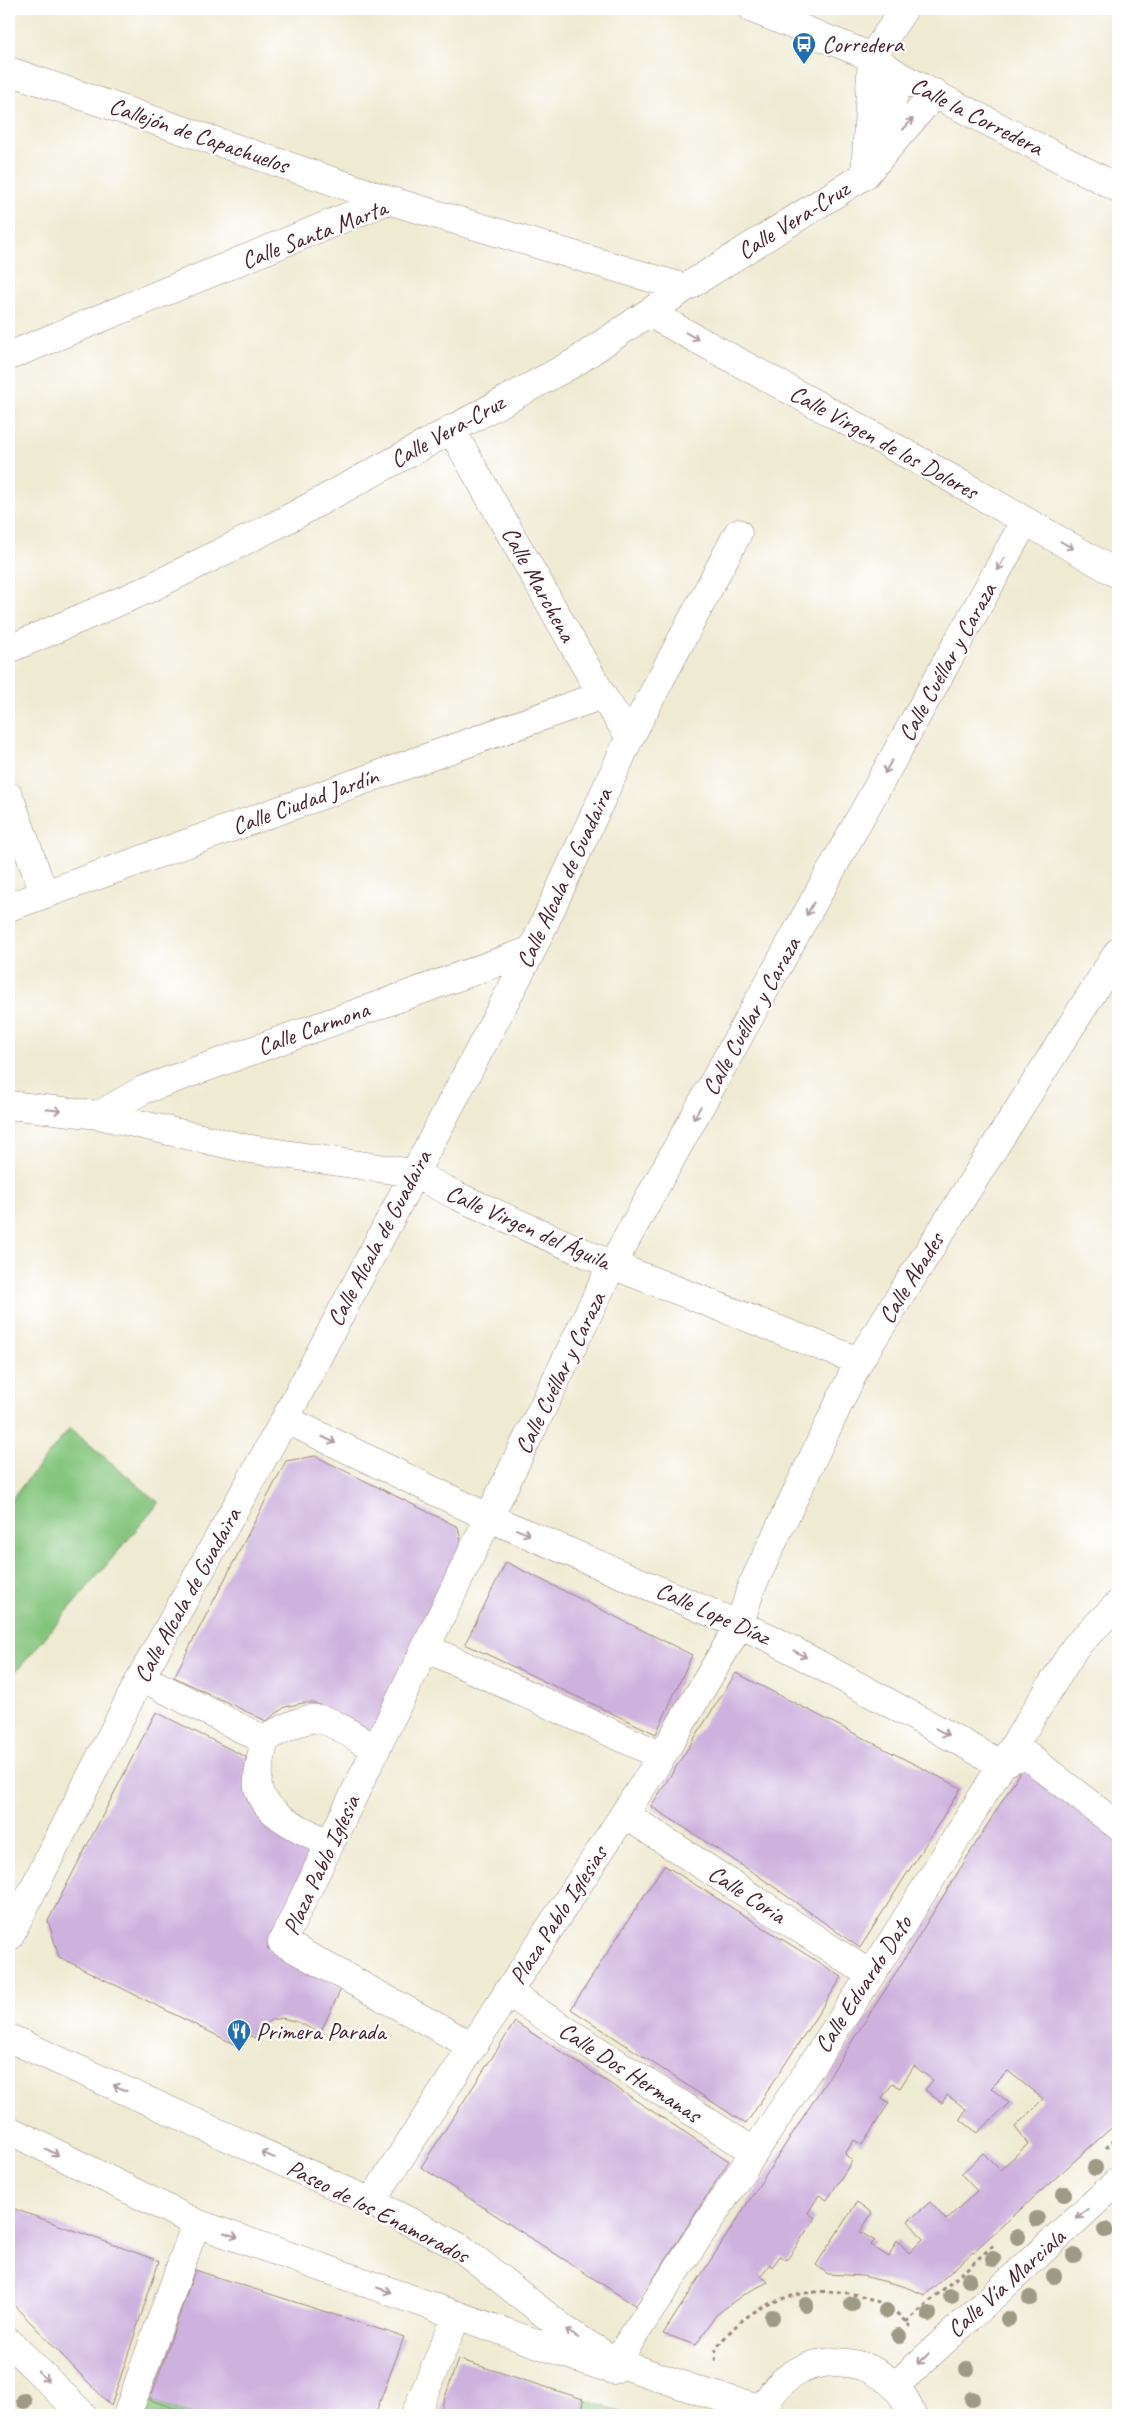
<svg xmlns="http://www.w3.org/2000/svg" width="1127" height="2424" viewBox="0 0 1127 2424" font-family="Caveat,sans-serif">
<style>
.green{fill:#84c57d;stroke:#677254}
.building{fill:#ceb2de}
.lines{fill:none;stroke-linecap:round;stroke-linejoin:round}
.minor-casing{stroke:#9c847e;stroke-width:29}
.path{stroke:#9c847e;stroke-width:3;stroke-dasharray:4 4;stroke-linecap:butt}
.minor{stroke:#fff;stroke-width:28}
.tree{fill:#9f9a86}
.oneway{stroke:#ae9aa0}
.labels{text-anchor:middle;stroke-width:4.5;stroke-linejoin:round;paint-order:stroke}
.poi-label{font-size:24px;fill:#4a1f2b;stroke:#fff;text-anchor:start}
.street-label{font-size:24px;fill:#4a1f2b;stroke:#fff}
</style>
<rect width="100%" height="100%" fill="#fff"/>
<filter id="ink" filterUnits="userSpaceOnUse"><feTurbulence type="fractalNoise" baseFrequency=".02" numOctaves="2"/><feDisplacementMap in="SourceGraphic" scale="10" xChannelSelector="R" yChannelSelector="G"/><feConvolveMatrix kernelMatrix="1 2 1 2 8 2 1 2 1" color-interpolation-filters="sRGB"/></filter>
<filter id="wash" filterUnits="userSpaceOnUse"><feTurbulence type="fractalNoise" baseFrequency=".0096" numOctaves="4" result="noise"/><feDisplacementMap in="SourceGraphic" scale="20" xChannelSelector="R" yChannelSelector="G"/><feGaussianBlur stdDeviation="1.12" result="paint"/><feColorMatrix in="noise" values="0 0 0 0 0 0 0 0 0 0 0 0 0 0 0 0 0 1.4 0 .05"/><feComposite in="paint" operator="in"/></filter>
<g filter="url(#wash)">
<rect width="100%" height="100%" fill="#efead2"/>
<path class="green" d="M70 1428 159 1503 9 1680V1502Z
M583 2399 630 2415H584Z
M150 2400 194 2415H144Z"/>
<g id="blocks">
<path class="building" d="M315 1456 458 1527 465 1560 375 1734 315 1703H303L285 1707 266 1721 174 1677 286 1461Z
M506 1562 692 1655 656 1734 465 1644Z
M736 1673 961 1788 860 1948 760 1877 651 1806Z
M156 1712 246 1757 245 1771 320 1842 267 1948 342 1987 320 2033 298 2022 282 2018 271 2020 262 2026 255 2038 243 2033 236 2045 59 1957 48 1921Z
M1023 1767 1118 1842V2122L925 2295 903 2286 863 2276 828 2274 816 2265 857 2202 872 2213 860 2232 875 2241 870 2245 889 2257 897 2240 909 2253 923 2239 908 2221 930 2202 946 2220 977 2191 961 2174 983 2153 1000 2170 1028 2144 1015 2127 1043 2099 1008 2071 991 2088 1009 2103 977 2133 960 2119 966 2109 947 2095 942 2103 925 2090 933 2080 914 2066 900 2088 893 2083 882 2098 889 2103 862 2145 854 2140 845 2154 852 2161 827 2200 819 2195 808 2213 815 2218 787 2260 780 2256 772 2267 770 2264 761 2275 768 2282 744 2294 716 2315 696 2345 663 2334 889 1984Z
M664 1865 842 1977 746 2124 571 2009Z
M515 2022 729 2161 636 2306 421 2167Z
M9 2207 159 2261 111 2406 9 2300Z
M195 2270 404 2337 375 2415H194L150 2400Z
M458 2359 583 2399 584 2415H439Z"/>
</g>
</g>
<g filter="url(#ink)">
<use href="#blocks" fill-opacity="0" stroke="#9c847e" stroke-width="1"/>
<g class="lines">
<g class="minor-casing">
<path id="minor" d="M753 9 872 57 901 77 1118 188
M9 71 388 200
M875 147 901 77
M865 175 872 57 904 9
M649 313 947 476 1118 574
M9 356 388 200 685 288
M451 429 602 695 630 737
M9 649 144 591 284 521 574 363 685 288 865 175 935 93
M9 796 44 894
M9 907 602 695
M9 1105 99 1115 244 1148 413 1173 457 1196 612 1265 859 1361
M99 1115 143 1090 532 950
M285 1419 490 1518 770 1638 1001 1764 1025 1754 1118 1826
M426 1648 662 1756
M141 1677 264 1740C263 1753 256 1776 258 1787 263 1815 307 1832 330 1844
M264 1740C276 1732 303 1717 318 1719 335 1721 361 1741 376 1750
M624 1814 871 1975
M9 1937 141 1677 285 1419 532 950 630 737 738 533
M507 1992 753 2151
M9 2038 371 2202 461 2248 565 2330 616 2362 702 2392 763 2409
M472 2046 282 1942 612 1265 1025 521
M9 2130 196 2223 601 2366
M371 2202 662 1756 740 1624 751 1588 859 1361 1118 952
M9 2342 83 2415
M613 2370 616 2362 871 1975 1076 1646 1118 1604
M895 2386 1118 2181
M127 2415 196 2223
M415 2415 457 2315
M761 2415C785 2344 888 2345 912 2415"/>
</g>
<path class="path" d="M1106 2148 1118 2137
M906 2322 995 2244
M715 2361C716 2358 715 2353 716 2350 719 2342 737 2324 744 2319 784 2288 847 2281 891 2309 899 2314 904 2321 911 2327"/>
<use href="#minor" class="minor"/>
</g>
<g class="tree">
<circle cx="1095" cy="2168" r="8"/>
<circle cx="1064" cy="2194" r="8"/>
<circle cx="1037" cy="2219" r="8"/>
<circle cx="1105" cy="2230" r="8"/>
<circle cx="1018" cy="2237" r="8"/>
<circle cx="1074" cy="2256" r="8"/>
<circle cx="993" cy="2259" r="8"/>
<circle cx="1054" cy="2276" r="8"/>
<circle cx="969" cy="2280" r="8"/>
<circle cx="951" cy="2296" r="8"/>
<circle cx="1030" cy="2298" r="8"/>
<circle cx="852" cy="2304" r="8"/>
<circle cx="806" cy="2305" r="8"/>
<circle cx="886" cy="2311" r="8"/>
<circle cx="929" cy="2314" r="8"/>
<circle cx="772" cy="2317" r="8"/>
<circle cx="1008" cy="2319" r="8"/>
<circle cx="899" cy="2336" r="8"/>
<circle cx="967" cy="2369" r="8"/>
<circle cx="972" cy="2399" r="8"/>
<circle cx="24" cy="2401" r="8"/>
</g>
<defs><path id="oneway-shaft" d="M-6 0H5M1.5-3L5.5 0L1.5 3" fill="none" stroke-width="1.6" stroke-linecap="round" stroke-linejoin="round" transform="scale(1.25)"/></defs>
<g class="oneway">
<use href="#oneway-shaft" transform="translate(908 124) rotate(-49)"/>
<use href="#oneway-shaft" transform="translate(692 336) rotate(29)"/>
<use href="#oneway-shaft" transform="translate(1067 545) rotate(30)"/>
<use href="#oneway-shaft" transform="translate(1001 564) rotate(119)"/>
<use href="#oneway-shaft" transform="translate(888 767) rotate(119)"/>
<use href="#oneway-shaft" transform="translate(810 909) rotate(119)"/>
<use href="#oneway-shaft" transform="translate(54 1110) rotate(6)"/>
<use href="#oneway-shaft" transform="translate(697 1113) rotate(119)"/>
<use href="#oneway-shaft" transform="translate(329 1440) rotate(26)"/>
<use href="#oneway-shaft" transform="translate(523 1532) rotate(23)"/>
<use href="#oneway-shaft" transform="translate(800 1654) rotate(29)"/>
<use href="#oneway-shaft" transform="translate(942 1732) rotate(29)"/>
<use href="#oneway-shaft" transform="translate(120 2088) rotate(-156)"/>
<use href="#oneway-shaft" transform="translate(52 2152) rotate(26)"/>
<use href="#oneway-shaft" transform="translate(268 2155) rotate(-156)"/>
<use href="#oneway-shaft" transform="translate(1082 2214) rotate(138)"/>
<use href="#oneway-shaft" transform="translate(231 2235) rotate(19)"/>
<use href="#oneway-shaft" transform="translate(384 2290) rotate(19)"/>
<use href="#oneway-shaft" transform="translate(572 2334) rotate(-148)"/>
<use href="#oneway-shaft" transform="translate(923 2359) rotate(135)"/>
<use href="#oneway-shaft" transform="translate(43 2376) rotate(45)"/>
</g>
</g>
<defs>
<g id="bus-pin" transform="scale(1.25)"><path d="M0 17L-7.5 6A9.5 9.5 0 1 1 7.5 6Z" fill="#1f6fb2" stroke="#fff"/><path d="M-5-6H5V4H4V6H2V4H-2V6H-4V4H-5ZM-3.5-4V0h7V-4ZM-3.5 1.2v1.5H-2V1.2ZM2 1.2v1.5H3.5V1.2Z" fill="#fff"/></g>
<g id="restaurant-pin" transform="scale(1.25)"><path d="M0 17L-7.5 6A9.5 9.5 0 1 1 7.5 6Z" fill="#1f6fb2" stroke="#fff"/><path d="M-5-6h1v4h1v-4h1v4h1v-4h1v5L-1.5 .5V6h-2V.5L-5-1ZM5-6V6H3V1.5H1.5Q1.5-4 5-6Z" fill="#fff"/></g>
</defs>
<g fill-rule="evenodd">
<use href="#bus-pin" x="804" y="44"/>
<use href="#restaurant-pin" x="239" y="2031"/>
</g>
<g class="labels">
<g class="poi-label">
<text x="822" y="52">Corredera</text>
<text x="256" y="2039">Primera Parada</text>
</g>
<g class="street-label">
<text transform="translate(977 116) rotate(27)" y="8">Calle la Corredera</text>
<text transform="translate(199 135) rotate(19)" y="8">Callejón de Capachuelos</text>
<text transform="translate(793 220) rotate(-32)" y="8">Calle Vera-Cruz</text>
<text transform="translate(314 234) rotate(-21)" y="8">Calle Santa Marta</text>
<text transform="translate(447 431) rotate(-29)" y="8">Calle Vera-Cruz</text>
<text transform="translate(884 442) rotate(29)" y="8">Calle Virgen de los Dolores</text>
<text transform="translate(539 584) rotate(61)" y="8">Calle Marchena</text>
<text transform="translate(947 662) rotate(-61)" y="8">Calle Cuéllar y Caraza</text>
<text transform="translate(305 801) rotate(-20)" y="8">Calle Ciudad Jardín</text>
<text transform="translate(564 878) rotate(-65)" y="8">Calle Alcala de Guadaira</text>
<text transform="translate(751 1016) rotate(-61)" y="8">Calle Cuéllar y Caraza</text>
<text transform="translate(313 1028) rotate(-20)" y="8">Calle Carmona</text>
<text transform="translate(528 1227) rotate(24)" y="8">Calle Virgen del Águila</text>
<text transform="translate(379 1238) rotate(-62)" y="8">Calle Alcala de Guadaira</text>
<text transform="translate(911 1278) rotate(-58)" y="8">Calle Abades</text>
<text transform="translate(560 1373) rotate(-64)" y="8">Calle Cuéllar y Caraza</text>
<text transform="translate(187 1595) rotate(-61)" y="8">Calle Alcala de Guadaira</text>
<text transform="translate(713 1613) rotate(24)" y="8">Calle Lope Díaz</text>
<text transform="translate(321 1865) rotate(-65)" y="8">Plaza Pablo Iglesia</text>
<text transform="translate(747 1894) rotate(33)" y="8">Calle Coria</text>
<text transform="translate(558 1915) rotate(-57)" y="8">Plaza Pablo Iglesias</text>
<text transform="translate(863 1984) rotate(-57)" y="8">Calle Eduardo Dato</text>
<text transform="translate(630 2072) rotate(33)" y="8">Calle Dos Hermanas</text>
<text transform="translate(378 2211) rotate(27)" y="8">Paseo de los Enamorados</text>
<text transform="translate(1006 2283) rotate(-42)" y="8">Calle Vía Marciala</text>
</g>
</g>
<rect width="1127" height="2424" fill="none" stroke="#fff" stroke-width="30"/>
</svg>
